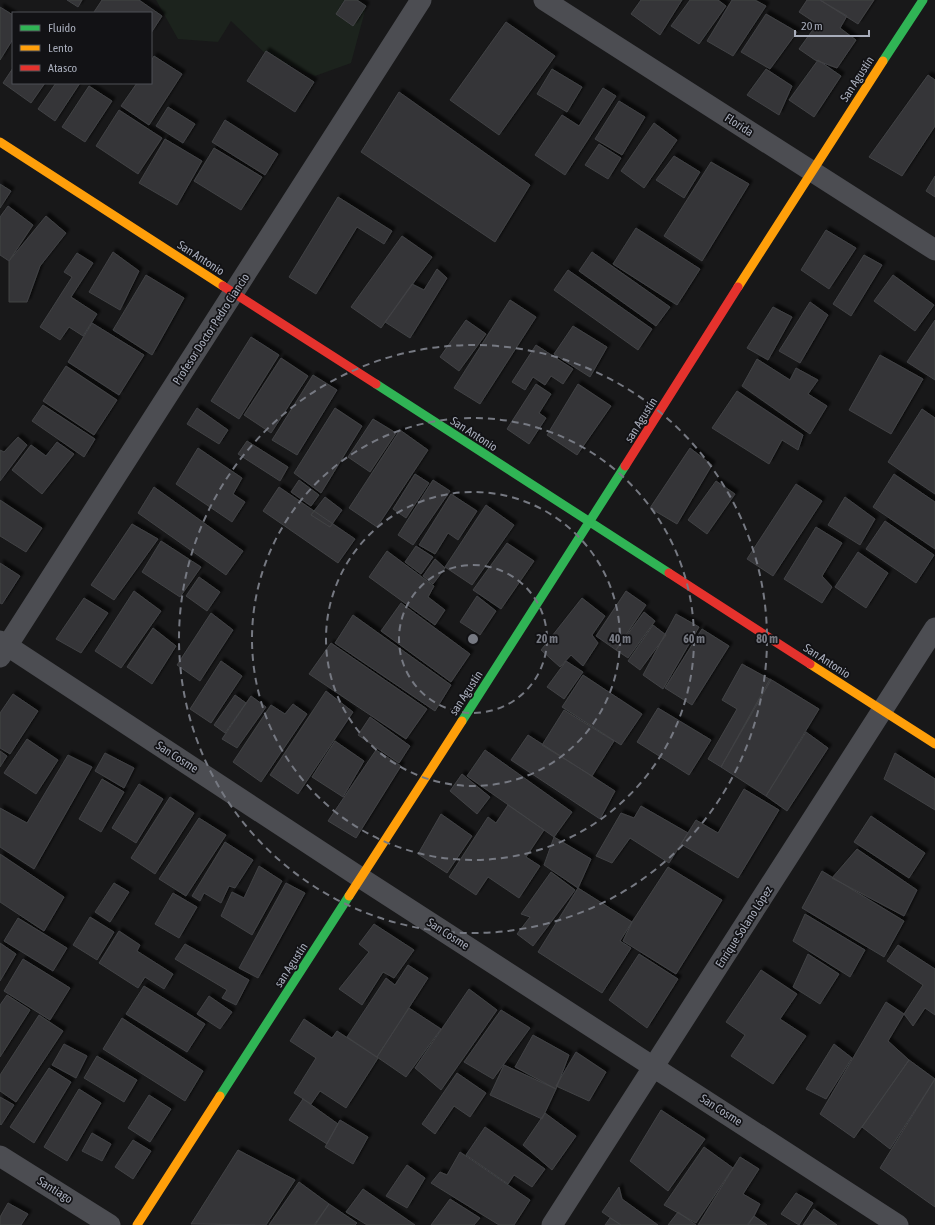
<svg xmlns="http://www.w3.org/2000/svg" width="935" height="1225" viewBox="0 0 935 1225" font-family="'Asap Condensed',sans-serif">
<style>
.green{fill:#1c231d}
.building{fill:#363638;stroke:#414245;filter:url(#shadow)}
.lines{fill:none;stroke-linecap:round;stroke-linejoin:round}
.street{stroke:#4c4d52;stroke-width:21}
.fast{stroke:#30b455;stroke-width:9}
.slow{stroke:#ff9f0a;stroke-width:9}
.jam{stroke:#e5322d;stroke-width:9}
.ring{fill:none;stroke:#767982;stroke-width:2;stroke-dasharray:7 5}
.labels{text-anchor:middle;stroke-width:3.5;stroke-linejoin:round;paint-order:stroke}
.street-label{font-size:12px;fill:#a8adbb;stroke:#121215}
.centre{fill:#767982;stroke:#121215;stroke-width:2}
.ring-label{font-size:12px;text-anchor:middle;font-weight:bold;fill:#767982;stroke:#121215;stroke-width:3.5;stroke-linejoin:round;paint-order:stroke}
</style>
<defs>
<filter id="shadow"><feDropShadow dx="3.5" dy="-3.5" stdDeviation="1" flood-color="#0009"/></filter>
</defs>
<rect width="100%" height="100%" fill="#181819"/>
<path class="green" d="M156 0H359L366 7 351 63 315 76 268 56 231 21 218 42 178 39Z"/>
<path class="building" d="M67 0H82L78 7Z
M102 0H139L162 16 151 33V13H95L94 12Z
M345 0H357L366 6 353 26 336 14Z
M641 0H682L660 35 631 14Z
M690 0H718L726 6 699 44 671 26Z
M732 0H755L766 6 733 56 707 41Z
M807 0H820L847 16 840 28 856 40 837 68 815 60 799 49 817 24 799 12Z
M820 0H874L858 24Z
M0 7 13 15V39L0 60Z
M766 14 797 32 770 69 741 52Z
M506 22 555 56 499 135 450 100Z
M266 51 314 82 295 112 247 81Z
M154 56 182 74 149 125 121 106 137 83H151V61Z
M818 60 841 76 814 117 789 100Z
M13 68V83H45L31 103 3 83Z
M552 69 582 87 567 112 537 94Z
M766 69 792 86 779 115 747 95Z
M928 75 935 80V126L902 176 869 157Z
M56 83H80L55 121 38 109Z
M89 86 112 101 85 142 62 127Z
M603 88 616 96 565 175 535 155 562 115 579 126Z
M399 92 530 185 495 242 361 152Z
M619 101 645 117 622 155 595 139Z
M168 107 195 124 183 143 156 126Z
M119 110 162 138 138 174 96 146Z
M225 120 278 154 265 175 212 142Z
M654 123 677 140 644 188 621 171Z
M165 139 202 161 177 205 139 183Z
M599 144 621 158 608 179 585 165Z
M214 148 262 177 241 210 194 181Z
M674 156 700 172 684 198 656 180Z
M711 162 749 184 702 261 664 236Z
M935 176V197L926 191Z
M0 184 11 191 0 208Z
M338 197 392 231 384 244 357 227 316 294 289 277Z
M8 206 33 225 9 261 0 255V217Z
M46 216 66 233 40 266 27 302H9V261Z
M636 228 700 269 677 305 613 264Z
M826 230 856 248 829 289 801 270Z
M402 236 432 257 381 328 351 307Z
M113 252 139 271 120 310 89 292Z
M592 252 670 307 656 326 579 271Z
M77 253 93 263 71 297 97 314 83 336 69 327 60 340 40 327 72 277 64 272Z
M864 255 882 265 851 316 833 304Z
M437 269 447 278 410 338 385 322 412 284 424 290Z
M568 270 652 329 638 350 554 290Z
M146 275 184 298 152 355 113 330Z
M893 275 934 305 915 331 874 301Z
M510 300 536 317 480 404 454 388Z
M810 302 828 315 800 363 779 351Z
M773 307 792 317 768 360 747 348Z
M466 320 486 334 459 371 440 357Z
M935 320V380L907 362Z
M92 323 144 355 119 395 68 362Z
M573 326 607 347 590 377 554 354Z
M251 337 279 355 239 419 211 401Z
M536 345 573 369 563 384 551 376 545 385 533 377 525 390 512 382Z
M880 355 923 379 891 434 849 410Z
M281 358 308 376 271 433 244 415Z
M757 359 790 380 796 368 818 380 808 394 827 406 810 434 742 386Z
M66 366 117 400 94 435 43 401Z
M313 375 337 390 297 455 272 440Z
M536 384 551 394 539 413 546 418 529 444 507 429Z
M578 384 611 406 577 455 547 435Z
M737 391 803 435 798 450 782 440 769 464 712 428Z
M43 405 95 439 84 457 32 421Z
M197 408 228 430 219 444 187 424Z
M335 408 362 426 321 493 294 473Z
M922 409 935 418V494L888 462Z
M373 419 396 433 370 472 348 457Z
M400 430 428 450 377 527 349 508Z
M18 437 27 445 0 481V450L4 452Z
M247 441 288 467 280 481 238 454Z
M57 442 74 454 42 494 12 470 31 445 46 456Z
M198 448 242 478 233 494 245 502 232 522 176 484Z
M690 448 712 465 677 524 650 508Z
M415 474 429 483 406 518 393 509Z
M894 474 935 502V549L873 507Z
M299 480 319 495 311 506 291 492Z
M433 480 450 491 413 545 398 535Z
M716 481 735 494 707 534 688 520Z
M796 484 822 501 773 576 747 559Z
M154 487 243 551 226 575 138 513Z
M279 487 355 539 338 563 263 511Z
M451 494 477 511 458 540 448 533 435 554 419 545Z
M325 497 342 510 330 527 311 515Z
M845 497 875 519 860 545 828 525Z
M0 500 42 528 26 552 0 536Z
M486 505 514 525 472 585 445 567Z
M885 521 934 555 916 583 866 549Z
M132 524 158 539 114 600 91 585Z
M816 527 842 543 822 576 832 587 822 603 784 579Z
M161 541 201 567 180 597 142 572Z
M507 543 534 561 501 609 473 590Z
M416 546 433 557 421 574 405 562Z
M387 551 434 586 428 597 445 610 435 625 369 577Z
M858 552 888 573 866 608 835 587Z
M435 559 445 568 433 584 423 576Z
M0 563 20 576 2 604 0 603Z
M199 577 220 592 207 611 186 596Z
M134 591 161 611 121 668 95 651Z
M626 591 646 605 616 650 596 636Z
M477 596 496 611 480 635 460 622Z
M84 598 108 613 81 653 56 639Z
M582 598 605 616 592 635 598 643 583 666 571 655 560 667 541 650Z
M401 603 470 654 451 682 381 631Z
M644 612 655 621 628 658 616 650Z
M211 613 233 630 200 681 177 665Z
M676 614 699 627 663 689 643 675Z
M353 615 451 685 435 711 335 643Z
M653 625 666 635 640 670 628 661Z
M153 628 176 646 152 684 127 667Z
M702 629 729 646 692 705 665 688Z
M331 643 427 709 406 739 309 674Z
M221 661 242 676 211 723 190 709Z
M566 661 583 672 564 699 547 687Z
M742 664 771 680 721 767 708 759 737 709 722 700Z
M583 675 642 714 621 745 562 707Z
M770 679 819 709 766 796 721 767Z
M326 691 353 712 298 794 270 775Z
M13 694 38 711 10 754 0 748V713Z
M235 695 246 703 225 733 214 725Z
M251 696 266 707 237 748 222 739Z
M293 704 307 714 261 782 233 762 271 705 285 714Z
M658 708 711 740 689 775 637 742Z
M564 710 614 741 592 776 542 745Z
M370 717 410 746 399 763 358 735Z
M806 732 828 748 787 811 766 796Z
M528 735 615 791 600 819 511 760Z
M27 739 58 760 36 794 4 773Z
M335 741 364 761 343 797 312 777Z
M376 750 401 766 356 838 328 821Z
M485 750 572 812 554 837 467 776Z
M0 751 7 756 0 767Z
M105 753 134 768 124 788 95 771Z
M895 753 935 779V810L884 779Z
M68 755 92 767 34 869 0 847V808L27 823Z
M462 774 490 797 477 814 450 791Z
M102 779 124 792 101 832 79 819Z
M139 784 163 799 136 843 112 828Z
M744 789 779 810 738 878 681 844 696 820 718 833Z
M170 797 194 813 155 874 131 858Z
M508 805 544 830 526 857 540 866 519 898 488 877 476 895 449 877 488 817 496 823Z
M641 806 688 833 669 863 630 838 612 863 596 856 621 813 634 818Z
M441 814 472 836 447 873 418 854Z
M871 816 925 853 909 878 854 842Z
M199 818 226 835 186 896 159 879Z
M554 837 591 859 578 888 544 865Z
M225 842 253 860 235 888 229 886 221 903 204 893 200 901 192 896Z
M857 849 917 890 904 916 832 878Z
M0 854 64 897 44 931 0 902Z
M259 866 282 881 252 935 221 916 232 892 244 898Z
M668 867 722 900 676 974 623 941 632 922Z
M822 871 904 921 884 957 802 908Z
M551 872 575 890 533 946 517 934 530 917 521 914Z
M114 883 129 892 110 922 95 912Z
M286 883 305 893 258 978 239 968Z
M578 888 632 922 620 941 631 948 602 993 538 952Z
M173 893 197 907 179 938 155 924Z
M805 914 865 950 850 977 793 941Z
M90 917 114 932 97 960 73 945Z
M18 918 67 948 53 971 4 941Z
M374 924 414 950 394 978 383 972 362 1005 339 989 369 952 359 944Z
M119 931 140 945 137 951 173 974 164 989 145 977 138 988 99 963Z
M0 943 16 954 0 981Z
M185 944 249 980 236 1005 222 998 227 990 175 959Z
M898 945 935 969V1015L925 1008 913 1026 904 1014 923 985 887 961Z
M639 954 678 979 647 1028 609 1000Z
M808 954 839 974 820 1004 793 987Z
M23 959 70 988 50 1020 4 991Z
M408 965 428 978 377 1057 347 1037 386 978 395 985Z
M761 970 797 994 780 1019 806 1036 773 1084 731 1056 745 1035 726 1022Z
M144 986 205 1024 187 1052 126 1014Z
M469 989 497 1010 441 1090 415 1068Z
M7 995 30 1010 0 1057V1005Z
M209 996 232 1012 220 1029 197 1014Z
M886 1002 904 1014 888 1041 909 1060 854 1138 820 1114Z
M409 1008 441 1029 406 1077 377 1057Z
M501 1010 530 1028 493 1079 464 1062Z
M39 1015 63 1031 16 1102 0 1091V1075Z
M122 1018 203 1071 185 1101 103 1049Z
M304 1019 332 1038 337 1031 378 1058 346 1108 320 1091 311 1104 294 1093 316 1058 290 1041Z
M533 1035 569 1055 556 1089 515 1067Z
M64 1044 87 1056 76 1078 52 1065Z
M834 1044 852 1058 826 1099 806 1089Z
M576 1052 606 1072 589 1101 556 1086Z
M97 1056 137 1080 124 1102 84 1078Z
M909 1060 935 1079 890 1149 862 1127Z
M504 1065 556 1089 542 1119 490 1095Z
M49 1068 71 1082 34 1143 10 1127Z
M457 1073 486 1093 470 1117 454 1106 435 1134 422 1124Z
M935 1079V1207L880 1168Z
M79 1089 101 1103 67 1161 44 1147Z
M149 1095 171 1109 150 1142 128 1128Z
M0 1097 14 1105 1 1125 0 1124Z
M303 1099 338 1124 327 1144 289 1120Z
M661 1110 705 1139 668 1191 630 1161Z
M545 1113 576 1136 552 1170 523 1145Z
M340 1120 368 1137 353 1164 325 1147Z
M485 1127 545 1169 532 1187 514 1175 508 1184 466 1155Z
M92 1133 111 1144 102 1161 82 1151Z
M133 1140 151 1151 133 1179 115 1167Z
M704 1147 733 1168 696 1223 664 1205Z
M238 1150 295 1180 266 1225 191 1224Z
M460 1152 530 1200 514 1225H499L431 1183 440 1172 447 1175Z
M740 1157 759 1169 743 1194 760 1204 754 1216 747 1225H698Z
M407 1165 425 1178 407 1208 386 1196Z
M299 1182 329 1204 314 1225H269Z
M619 1187 622 1199 658 1225H621L602 1212Z
M363 1189 415 1225H367L346 1212Z
M796 1193 813 1203 799 1225 781 1214Z
M450 1199 480 1218 474 1225H431Z
M8 1203 28 1214 21 1225H0V1217Z
M329 1204 357 1223 355 1225H315Z
M814 1209 837 1225H803Z
M678 1212 696 1225H668Z
M754 1216 767 1225H748Z
M610 1218 621 1225H605Z"/>
<g class="lines">
<path class="street" d="M544 0 935 250
M0 641 361 878 898 1225
M0 657 421 0
M0 1156 110 1225
M552 1225 935 628"/>
<path class="fast" d="M883 61 923 0
M376 384 669 573
M462 721 625 466
M220 1096 349 896"/>
<path class="slow" d="M0 142 223 286
M738 287 883 61
M810 664 935 744
M349 896 462 721
M137 1225 220 1096"/>
<path class="jam" d="M223 286 376 384
M625 466 738 287
M669 573 810 664"/>
</g>
<g class="ring">
<circle cx="473" cy="639" r="74"/>
<circle cx="473" cy="639" r="147"/>
<circle cx="473" cy="639" r="221"/>
<circle cx="473" cy="639" r="294"/>
</g>
<g class="labels">
<g class="street-label">
<text transform="translate(857 79) rotate(-57)" y="4">San Agustín</text>
<text transform="translate(739 125) rotate(33)" y="4">Florida</text>
<text transform="translate(201 258) rotate(33)" y="4">San Antonio</text>
<text transform="translate(211 329) rotate(-57)" y="4">Profesor Doctor Pedro Ciancio</text>
<text transform="translate(641 420) rotate(-58)" y="4">san Agustín</text>
<text transform="translate(474 434) rotate(33)" y="4">San Antonio</text>
<text transform="translate(827 661) rotate(33)" y="4">San Antonio</text>
<text transform="translate(466 693) rotate(-57)" y="4">san Agustín</text>
<text transform="translate(177 757) rotate(33)" y="4">San Cosme</text>
<text transform="translate(744 927) rotate(-57)" y="4">Enrique Solano López</text>
<text transform="translate(448 934) rotate(33)" y="4">San Cosme</text>
<text transform="translate(291 965) rotate(-57)" y="4">san Agustín</text>
<text transform="translate(721 1110) rotate(33)" y="4">San Cosme</text>
<text transform="translate(55 1190) rotate(32)" y="4">Santiago</text>
</g>
</g>
<circle cx="473" cy="639" r="6" class="centre"/>
<g class="ring-label">
<text x="547" y="643">20 m</text>
<text x="620" y="643">40 m</text>
<text x="694" y="643">60 m</text>
<text x="767" y="643">80 m</text>
</g>
<rect x="12" y="12" width="140" height="72" fill="#121215" stroke="#4e5057"/>
<rect x="20" y="25" width="20" height="6" fill="#30b455" stroke="#4e5057"/>
<text x="48" y="32" font-size="12" fill="#a8adbb">Fluido</text>
<rect x="20" y="45" width="20" height="6" fill="#ff9f0a" stroke="#4e5057"/>
<text x="48" y="52" font-size="12" fill="#a8adbb">Lento</text>
<rect x="20" y="65" width="20" height="6" fill="#e5322d" stroke="#4e5057"/>
<text x="48" y="72" font-size="12" fill="#a8adbb">Atasco</text>
<path d="M795 30v6h74v-6" fill="none" stroke="#a8adbb" stroke-width="2"/>
<text x="801" y="30" font-size="12" fill="#a8adbb" stroke="#121215" stroke-width="3" paint-order="stroke">20 m</text>
</svg>
